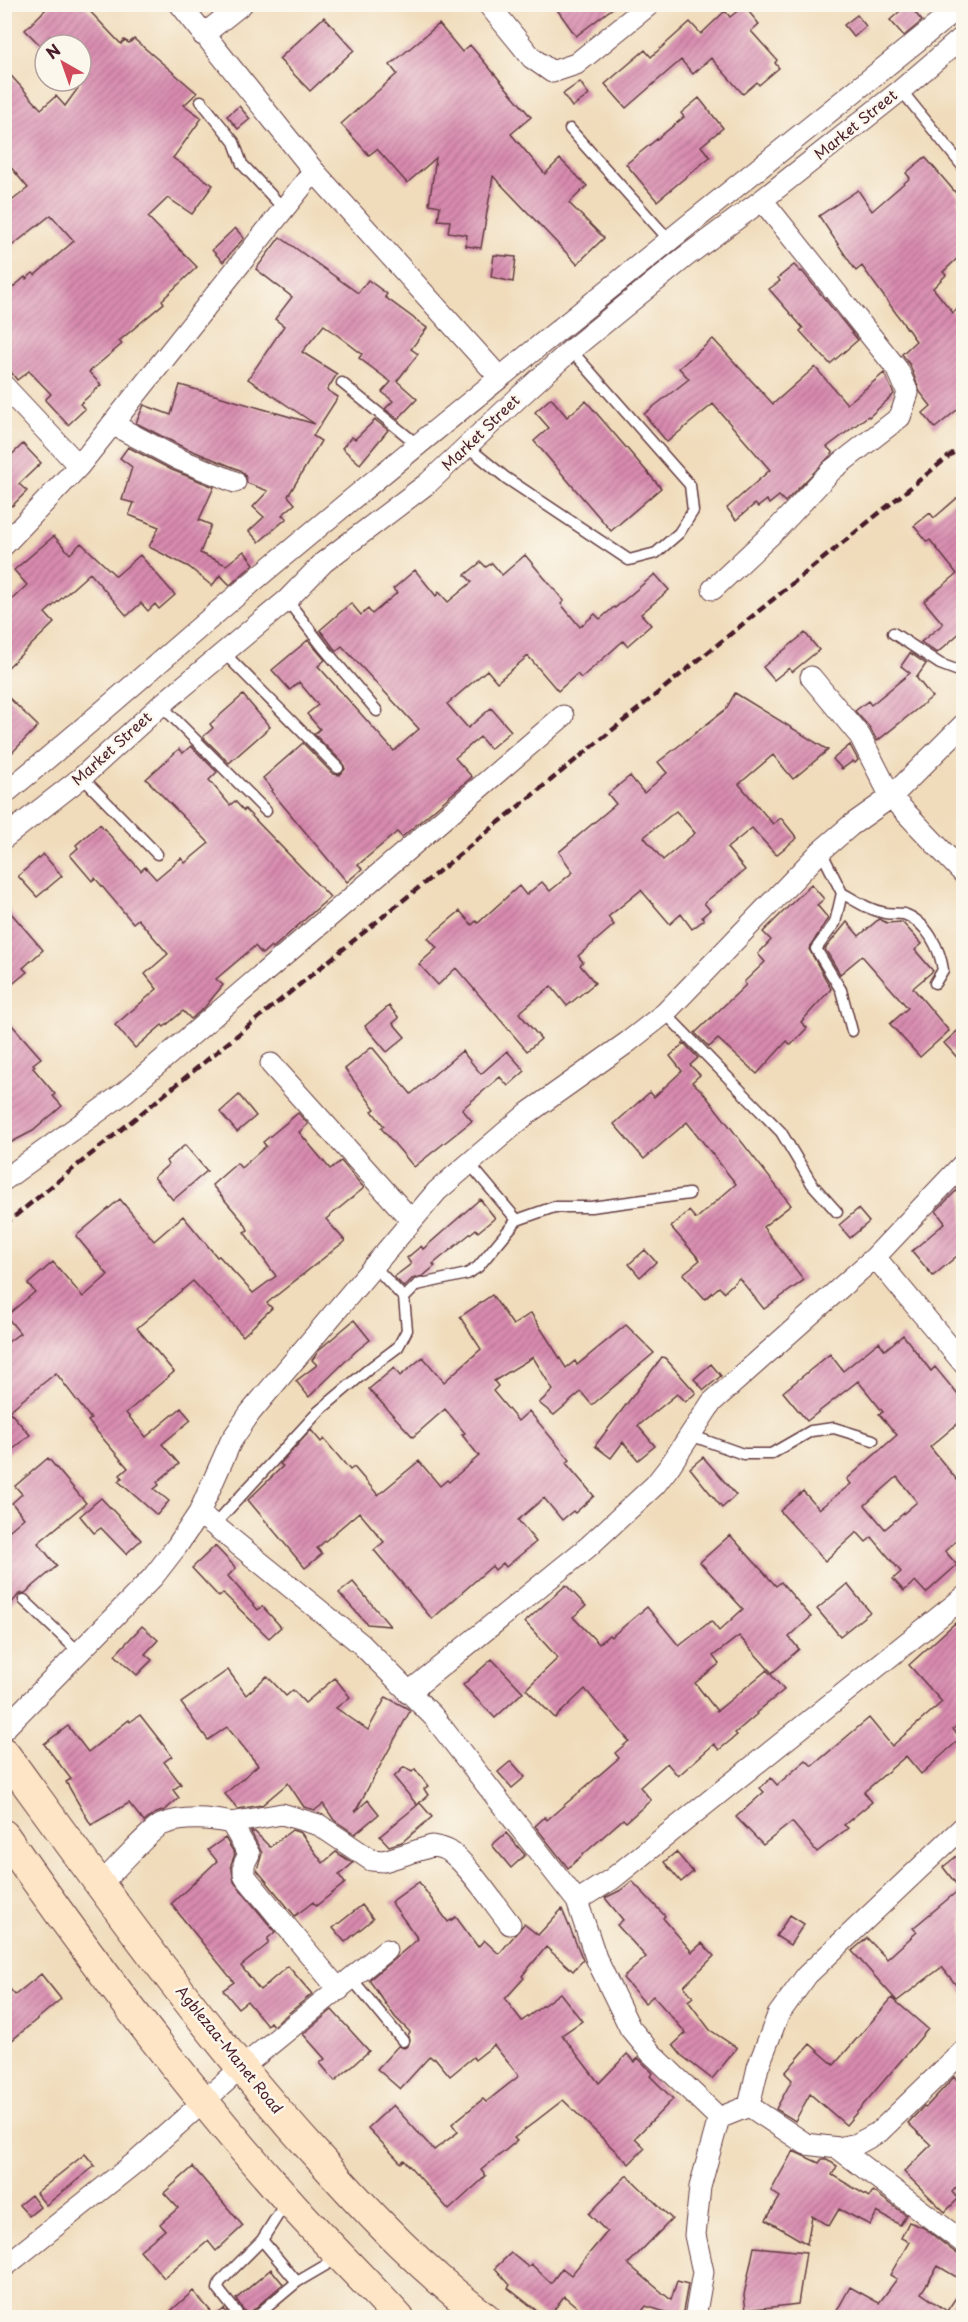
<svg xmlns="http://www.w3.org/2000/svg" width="968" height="2322" viewBox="0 0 968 2322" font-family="'Playpen Sans',sans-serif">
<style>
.building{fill:url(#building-hatch);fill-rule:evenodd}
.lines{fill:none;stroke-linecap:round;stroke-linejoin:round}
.service-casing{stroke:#633b41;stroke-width:13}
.minor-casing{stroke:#633b41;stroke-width:23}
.secondary-casing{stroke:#633b41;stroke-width:32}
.service{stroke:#fff;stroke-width:10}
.minor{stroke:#fff;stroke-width:21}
.secondary{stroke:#fde5c5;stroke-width:30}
.rail{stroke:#4a1f2b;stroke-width:4.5;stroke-dasharray:9 4.5;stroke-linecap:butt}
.labels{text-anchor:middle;stroke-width:5;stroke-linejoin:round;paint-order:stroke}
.street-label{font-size:15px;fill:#4a1f2b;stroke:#fbf7ec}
</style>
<defs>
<pattern id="building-hatch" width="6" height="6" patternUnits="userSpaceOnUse" patternTransform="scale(1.5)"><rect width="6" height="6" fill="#d88baf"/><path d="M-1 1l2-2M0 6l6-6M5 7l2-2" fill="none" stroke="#b1718f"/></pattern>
</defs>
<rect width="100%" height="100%" fill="#fbf7ec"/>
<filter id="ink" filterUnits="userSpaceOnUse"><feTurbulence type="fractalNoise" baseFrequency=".0167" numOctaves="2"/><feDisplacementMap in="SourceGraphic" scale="12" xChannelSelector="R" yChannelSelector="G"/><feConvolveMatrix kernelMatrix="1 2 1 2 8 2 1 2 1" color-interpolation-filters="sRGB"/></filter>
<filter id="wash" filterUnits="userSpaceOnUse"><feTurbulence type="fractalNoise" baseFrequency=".008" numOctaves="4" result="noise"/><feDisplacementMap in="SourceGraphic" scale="24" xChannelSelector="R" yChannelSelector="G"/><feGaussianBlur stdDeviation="1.35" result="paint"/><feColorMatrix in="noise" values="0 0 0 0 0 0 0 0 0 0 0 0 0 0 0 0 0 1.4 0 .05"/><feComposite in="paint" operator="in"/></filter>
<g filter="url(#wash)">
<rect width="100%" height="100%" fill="#f0dcbb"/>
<g id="blocks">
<path class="building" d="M51 4H83L121 44 124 40 129 43 134 39 197 93 184 105 202 118 173 158 213 185 192 214 168 198 148 217 197 267 162 300 164 303 119 341 122 344 89 372 101 385 80 404 85 409 68 425 45 400 51 394 29 371 17 380 4 363V295L25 277 26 279 33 273 35 275 74 241 51 215 4 252V207L28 188 4 159V68L41 109 56 96 65 106 81 84V45H59L50 36 40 45 25 30Z
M553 4H618L576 36Z
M908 4 922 21 904 36 890 20Z
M744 6 759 24 751 31 777 60 775 63 779 68 759 85 757 82 743 94 711 58 693 74 681 60 626 108 605 84 645 50 651 57 690 22 701 34 725 11 730 17Z
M857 15 866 26 854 37 844 25Z
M324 17 354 50 310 91 279 59Z
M439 24 462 52 470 45 531 117 511 134 545 174 560 159 587 186 569 203 604 238 577 264 493 176 481 248 466 246 467 235 448 232 450 221 438 220 440 206 429 204 436 158 407 183 377 149 369 155 341 124 397 74 390 65Z
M580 82 589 95 572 107 563 94Z
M699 98 723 128 701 146 710 157 657 201 626 164 684 117 681 113Z
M239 106 250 119 238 129 227 116Z
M925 157 961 199 957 202 963 209V253L943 272 946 275 933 288 953 313 963 304V405L935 428 923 413 931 406 920 392 910 365 902 354 916 341 862 266 856 271 819 216 858 190 872 211 910 178 906 173Z
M235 228 244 238 223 262 212 250Z
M280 237 358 293 368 280 387 294 385 297 427 328 411 349 418 354 397 381 417 399 398 419 385 409 393 401 382 392 391 382 359 358 362 354 324 325 302 352 337 374 327 390 338 397 313 436 321 441 288 496 295 504 282 515 287 518 259 542 249 531 264 517 253 507 268 491 247 483 245 475 240 470 183 447 136 423 144 405 171 415 180 385 315 424 248 379 284 326 275 319 292 297 256 269Z
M494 255 516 257 513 282 491 277Z
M794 265 801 272 802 271 858 340 830 364 800 331 803 328 769 289 780 281 778 278Z
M713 339 773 404 815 367 847 404 884 373 894 394 869 417 868 416 827 447 833 453 785 502 779 496 769 504 767 500 758 507 755 504 736 520 727 508 770 470 713 404 667 442 644 414 689 379 679 368Z
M551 398 567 417 586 401 661 488 611 531 534 441 549 428 535 412Z
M375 420 388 430 360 464 342 448 352 437 355 439Z
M23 444 41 463 19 484 27 491 12 506 4 499V462Z
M128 447 172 470 214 487 199 520 211 525 200 553 226 565 244 551 254 564 230 585 220 575 212 586 189 567 149 547 159 527 129 515 134 503 122 500 132 467 120 458Z
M963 493V630L937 653 921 642 943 624 924 601 957 574 930 540 927 542 914 526 930 513 934 518Z
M54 536 70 554 81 543 116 576 140 555 175 595 159 609 155 604 148 611 141 603 127 616 90 573 45 613 54 623 4 671V607L27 585 14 570Z
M525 555 564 601 561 604 580 627 595 614 600 619 614 607 615 608 655 574 669 590 641 614 651 625 627 646 623 641 581 678 577 674 558 691 528 656 497 682 487 670 447 704 468 728 491 708 511 731 490 749 480 737 455 758 472 777 402 837 397 832 358 865 362 869 347 882 271 791 273 790 263 778 303 743 333 774 340 775 345 769 343 763 314 734 320 729 307 714 318 705 299 682 290 690 272 670 308 640 325 660 318 666 394 751 419 729 342 646 336 651 320 630 351 603 361 615 368 609 372 614 397 593 393 589 415 570 436 596 439 592 448 602 472 582 465 575 481 562 486 567 492 563 502 575Z
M805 633 819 650 792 672 789 668 774 680 763 667Z
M910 653 926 664 917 677 915 676 932 697 877 741 870 728 855 711 868 701 871 705 910 673 901 666Z
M4 693 38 726 4 761Z
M735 693 828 750 793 779 773 755 739 784 773 824 781 818 797 838 776 855 752 828 727 848 745 870 704 903 710 910 702 917 704 920 692 929 681 914 670 924 641 890 608 917 614 925 578 956 583 962 580 965 595 983 567 1006 551 986 519 1013 541 1039 527 1051 456 968 438 985 419 964 437 948 428 938 460 911 472 925 476 921 478 923 519 886 526 895 542 882 550 891 573 872 559 852 616 804 608 794 630 776 644 793 667 773 658 762 726 709ZM676 811 695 833 663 860 644 837Z
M243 695 270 727 229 763 203 737 213 728 210 724Z
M850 745 858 760 855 763 853 761 842 769 833 759Z
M191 746 217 772 209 780 230 805 235 801 244 811 245 809 330 897 273 948 271 946 262 954 255 946 216 979 223 985 205 1007 191 1019 183 1011 164 1027 162 1025 135 1048 115 1025 157 989 145 974 168 954 138 919 133 923 95 878 92 881 70 855 78 848 76 845 100 824 141 871 145 867 156 879 181 858 185 863 209 843 146 779 179 749 183 753Z
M43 854 62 876 37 897 18 876Z
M811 884 824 899 817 905 828 918 809 949 831 989 801 1022 807 1028 791 1045 787 1041 757 1074 718 1039 709 1047 695 1033 746 985 744 982 765 962 758 954 771 940 763 932Z
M4 905 43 950 23 968 27 972 4 991Z
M879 919 887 923 902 922 922 944 915 950 933 971 913 988 949 1031 920 1057 890 1024 908 1008 862 956 840 974 825 949 847 922 859 936Z
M389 1006 399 1018 393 1023 405 1037 387 1052 365 1026Z
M4 1016 41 1058 33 1064 35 1066 33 1068 55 1094 53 1096 62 1106 33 1131 4 1146Z
M963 1026V1064L944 1043Z
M684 1043 698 1058 690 1065 700 1075 692 1082 702 1091 791 1205 763 1227 804 1280 764 1309 739 1278 724 1292 719 1287 705 1299 683 1274 700 1260 671 1227 689 1211 696 1219 736 1184 687 1122 644 1159 614 1124 650 1092 654 1097 682 1071 670 1056Z
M372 1047 411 1094 462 1051 481 1074 507 1051 525 1071 508 1086 500 1077 462 1109 472 1121 414 1167 381 1128 384 1126 372 1111 375 1109 345 1069Z
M239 1095 256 1116 237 1132 220 1112Z
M298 1113 308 1124 299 1132 330 1169 341 1161 364 1188 326 1219 345 1241 267 1303 272 1308 243 1336 193 1281 137 1328 174 1372 126 1413 146 1437 181 1408 191 1420 162 1444 179 1464 157 1482 159 1485 154 1489 169 1501 157 1515 118 1481 122 1478 120 1475 128 1468 88 1421 91 1419 56 1373 9 1411 30 1435 4 1457V1345L20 1333 6 1316 35 1292 28 1284 53 1262 83 1297 108 1275 76 1236 120 1199 154 1241 183 1216 217 1257 219 1256 253 1293 276 1276 244 1232 248 1230 245 1224 212 1185 237 1163 241 1168 266 1146 263 1142Z
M185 1145 207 1171 173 1200 154 1177 168 1165 166 1161Z
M963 1184V1251L933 1276 912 1251 945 1223 936 1211Z
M480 1199 495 1218 478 1232 476 1229 433 1264 435 1266 423 1276 412 1279 404 1287 394 1277 411 1264 407 1258 421 1246 423 1249Z
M858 1209 869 1222 850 1238 839 1225Z
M645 1250 656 1262 640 1277 629 1264Z
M492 1295 513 1325 531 1313 566 1368 575 1361 577 1365 626 1325 654 1353 592 1405 581 1392 554 1415 539 1403 553 1390 533 1357 494 1381 498 1386 493 1391 518 1421 529 1411 570 1460 566 1463 594 1496 575 1513 573 1511 562 1520 544 1498 518 1520 536 1542 506 1567 503 1563 495 1570 492 1566 432 1619 374 1550 384 1542 359 1512 317 1548 322 1554 305 1568 248 1500 283 1466 280 1464 311 1430 321 1442 324 1439 350 1470 354 1467 378 1495 419 1461 440 1486 447 1480 449 1482 479 1456 462 1435 465 1433 445 1409 413 1437 369 1389 394 1368 400 1376 423 1357 444 1382 481 1349 460 1317Z
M354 1320 370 1340 356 1351 309 1397 296 1381 317 1365 312 1360 321 1348Z
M903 1335 931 1371 935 1367 963 1401V1419L930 1447 957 1480 963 1475V1535L945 1551 957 1565 926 1593 915 1581 904 1591 893 1579 901 1572 872 1537 866 1542 857 1532 825 1561 780 1511 803 1491 819 1509 851 1484 847 1479 897 1435 879 1414 883 1412 858 1381 807 1421 783 1392 830 1354 843 1371 879 1342 885 1350ZM897 1477 917 1502 885 1529 865 1505Z
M662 1357 665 1358 696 1393 685 1402 677 1394 638 1426 655 1446 638 1460 623 1442 611 1458 595 1446Z
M711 1364 721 1376 704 1390 694 1379Z
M703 1457 736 1495 722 1508 690 1468Z
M48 1458 86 1503 38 1543 57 1566 25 1593 19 1594 11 1604 4 1596V1535L24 1518 12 1503 22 1494 15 1486Z
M101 1498 141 1540 126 1554 101 1528 94 1533 80 1516Z
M730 1535 776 1586 781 1582 811 1617 789 1637 799 1649 772 1673 739 1636 713 1656 719 1664 695 1683 717 1711 767 1670 784 1690 756 1713 757 1714 735 1733 737 1735 719 1750 714 1744 678 1776 667 1763 640 1787 651 1800 626 1822 623 1819 568 1868 535 1826 545 1817 547 1820 619 1758 615 1753 629 1741 585 1689 555 1718 526 1689 558 1658 525 1622 566 1585 586 1606 573 1617 599 1644 609 1635 611 1637 647 1607 679 1646 711 1621 719 1631 743 1609 700 1562Z
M215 1546 236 1568 228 1576 258 1610 262 1606 281 1627 269 1638 223 1593 219 1597 192 1568Z
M353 1582 390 1626 367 1624 339 1593Z
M847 1584 870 1612 840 1636 817 1609Z
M955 1623 963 1632V1720L953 1729 961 1738 921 1774 906 1756 864 1792 872 1802 844 1825 848 1828 817 1852 792 1822 763 1845 736 1817 764 1792 760 1788 771 1778 777 1785 806 1760 812 1766 869 1718 892 1746 942 1702 909 1665Z
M142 1626 158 1640 145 1654 152 1660 137 1675 115 1655Z
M492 1659 523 1692 495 1718 463 1685Z
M228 1670 246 1695 267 1676 286 1696 293 1690 305 1703 335 1678 350 1697 336 1708 368 1730 386 1697 407 1708 410 1711 355 1812 368 1800 379 1814 355 1834 334 1820 323 1804 315 1810 304 1807 288 1783 262 1805 238 1809 225 1794 258 1765 227 1727 208 1740 181 1703Z
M140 1715 172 1756 164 1762 181 1784 173 1790 179 1798 165 1810 154 1814 144 1822 129 1803 91 1825 66 1782 71 1779 44 1744 68 1726 88 1752 129 1720 130 1722Z
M511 1761 525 1777 512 1788 498 1772Z
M404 1767 412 1772 415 1769 428 1786 424 1789 428 1795 417 1805 394 1777Z
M420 1803 432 1817 402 1842 389 1846 380 1836Z
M292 1830 301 1833 323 1863 336 1852 353 1863 339 1875 345 1883 316 1906 313 1902 295 1916 257 1870 262 1853 251 1832H255L270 1847Z
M506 1833 525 1855 511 1868 492 1845Z
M225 1838 235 1854 231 1864 234 1882 275 1932 268 1938V1944L241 1966 260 1990 288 1966 312 1994 273 2026 270 2022 267 2025 247 2001 238 2008 223 1990 234 1982 171 1904 217 1861 208 1850Z
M963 1851V1994L942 1967 897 2001 852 1951 867 1938 887 1959 917 1932 913 1928 960 1889 943 1867Z
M676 1852 693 1872 681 1882 664 1862Z
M632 1881 665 1916 663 1918 692 1952 702 1943 714 1956 684 1986 693 1997 688 2001 710 2030 737 2048 712 2079 681 2055 673 2045 686 2033 653 1996 645 2003 623 1978 646 1957 617 1925 623 1920 605 1898 621 1890Z
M419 1882 448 1922 456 1917 478 1947 484 1940 499 1954 524 1924 538 1935 562 1909 583 1960 573 1971 546 1947 522 1976 524 1978 505 1999 522 2021 560 1993 582 2021 562 2035 599 2083 627 2054 635 2062 638 2058 653 2073 650 2076 673 2099 635 2138 645 2148 629 2164 563 2100 514 2138 517 2141 481 2170 486 2176 449 2210 404 2160 401 2163 368 2128 393 2105 434 2150 458 2132 452 2124 483 2099 486 2102 519 2076 494 2045 475 2060 473 2057 450 2076 435 2058 433 2059 430 2056 400 2089 377 2069 398 2046 404 2048 408 2046 410 2040 408 2035 410 2032 395 2017 369 1980 418 1939 391 1902Z
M362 1905 373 1919 345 1942 333 1928Z
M790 1915 804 1924 790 1945 776 1936Z
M41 1974 61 1999 4 2047V1982L15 1995Z
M892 1998 928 2029 846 2125 810 2094 795 2121 776 2109 792 2080 785 2073 810 2044 834 2065Z
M332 2010 369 2051 335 2081 320 2063 325 2059 303 2034Z
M954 2077 963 2086V2180L952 2192 958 2199 945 2212 904 2172 931 2145 908 2123 924 2106 926 2107Z
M793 2151 819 2163 822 2159H826L837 2166 832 2175 869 2197 873 2191 906 2215 900 2225 877 2212 870 2225 839 2209 829 2226 812 2216 807 2244 766 2220 780 2197 771 2191Z
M85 2154 95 2166 46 2205 36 2193Z
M193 2167 243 2226 216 2251 208 2241 164 2278 140 2250 165 2230 160 2224 178 2208 164 2193Z
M627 2175 672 2219 628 2264 671 2300 677 2281 688 2284 682 2317 646 2306 636 2318H590L564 2296 548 2318H546L508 2288 510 2285 495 2268 511 2253 528 2267 531 2264 551 2283 562 2268 571 2275 607 2232 589 2214Z
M31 2195 40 2207 29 2216 19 2205Z
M909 2222 924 2228 956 2253 963 2256V2281L938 2266 921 2293 947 2311 963 2287V2318H833L850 2287 879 2303 897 2279 890 2275 909 2242 901 2238Z
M754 2247 806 2252 798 2304 746 2310 744 2295Z
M271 2269 283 2284 247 2315 236 2299Z
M193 2291 215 2316 224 2309 231 2318H163Z"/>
</g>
</g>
<g filter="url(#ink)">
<use href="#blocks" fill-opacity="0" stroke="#633b41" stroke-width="1.5"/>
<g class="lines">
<g class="service-casing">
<path id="service" d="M901 90 964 168
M201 101 234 142 242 164 284 209
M570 129 670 241
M342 383 418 445
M468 447 506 478 629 560 656 553 679 533 693 511 690 485 571 350
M287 600 323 647 377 711
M893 633 940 664 964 673
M224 653 338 768
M161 705 266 811
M82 777 157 854
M821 851 842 893 835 923 816 949 841 990 852 1031
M842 893C856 901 869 910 885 913 891 914 898 913 904 914 927 922 940 949 943 970L935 983
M665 1013 781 1132 812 1184 837 1212
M469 1163 517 1220 554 1207H591L689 1194
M404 1298 417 1285 467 1274 478 1267 517 1220
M690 1435 743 1454H771L811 1431 834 1428 873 1440
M214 1525 319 1411 370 1368 398 1347 407 1330 404 1298 374 1266
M24 1600 80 1653
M352 1979 403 2041
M262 2240 297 2282
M241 2318 218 2289 220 2282 262 2240 286 2202
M254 2318 297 2282 338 2258"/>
</g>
<g class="minor-casing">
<path id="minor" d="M180 4 314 171 500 378
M488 4 532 58 552 72 576 64 650 4
M203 35 242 4
M4 386 79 466
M112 424 178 459 235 482
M4 545 79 466 314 171
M713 589 779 527 832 470 900 417 908 393 898 370 762 200
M811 677 860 736 891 797 964 874
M4 794C98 718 187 636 280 559 505 371 735 188 963 4
M4 838 82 777 161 705 287 600 324 562 428 483 518 398 571 350 685 257 762 200 901 90 964 36
M271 1064 412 1221
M4 1180 125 1092 563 716
M875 1257 964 1364
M199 1513 361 1644 433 1716 577 1901 596 1958 630 2028 651 2053 719 2118 700 2187 695 2235 703 2272 695 2318
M408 1693 588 1547 655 1485 669 1467 712 1402 875 1257 964 1163
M4 1729 153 1577 177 1546 199 1513 231 1441 250 1413 437 1191 528 1113 628 1042 665 1013 821 851 850 826 891 797 964 724
M231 1823 282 1814 319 1825 371 1860 384 1861 432 1846C438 1847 444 1848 449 1851 468 1864 495 1905 510 1924
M100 1885C112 1873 149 1831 161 1825 182 1816 210 1818 231 1823L249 1854 244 1864V1875L339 1990
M577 1901 612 1879 964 1597
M749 2106 806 2144 838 2148 857 2144 879 2132 964 2050
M719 2118 749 2106 758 2067 778 2015 807 1975 964 1826
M838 2148 964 2243
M4 2267 137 2161 240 2069 386 1950"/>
</g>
<g class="secondary-casing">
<path id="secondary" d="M4 1753C106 1893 206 2034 322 2161 373 2218 425 2272 486 2318
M4 1835C92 1961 184 2084 286 2198 322 2239 362 2277 399 2318"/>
</g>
<use href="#service" class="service"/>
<use href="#minor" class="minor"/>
<use href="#secondary" class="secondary"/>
<path class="rail" d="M4 1225 964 444"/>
</g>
</g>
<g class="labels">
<g class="street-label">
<text transform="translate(856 125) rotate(-39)" y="5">Market Street</text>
<text transform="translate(481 433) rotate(-44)" y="5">Market Street</text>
<text transform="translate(112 749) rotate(-42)" y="5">Market Street</text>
<text transform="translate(229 2050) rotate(51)" y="5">Agblezaa-Manet Road</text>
</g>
</g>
<rect width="968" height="2322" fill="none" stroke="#fbf7ec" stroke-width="24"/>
<g transform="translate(63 63) rotate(320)"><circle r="28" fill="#fbf7ec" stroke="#b4a19f" stroke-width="1.5"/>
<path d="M0-4.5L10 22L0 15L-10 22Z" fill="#d1495b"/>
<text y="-9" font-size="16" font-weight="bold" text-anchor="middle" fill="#4a1f2b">N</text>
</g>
</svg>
